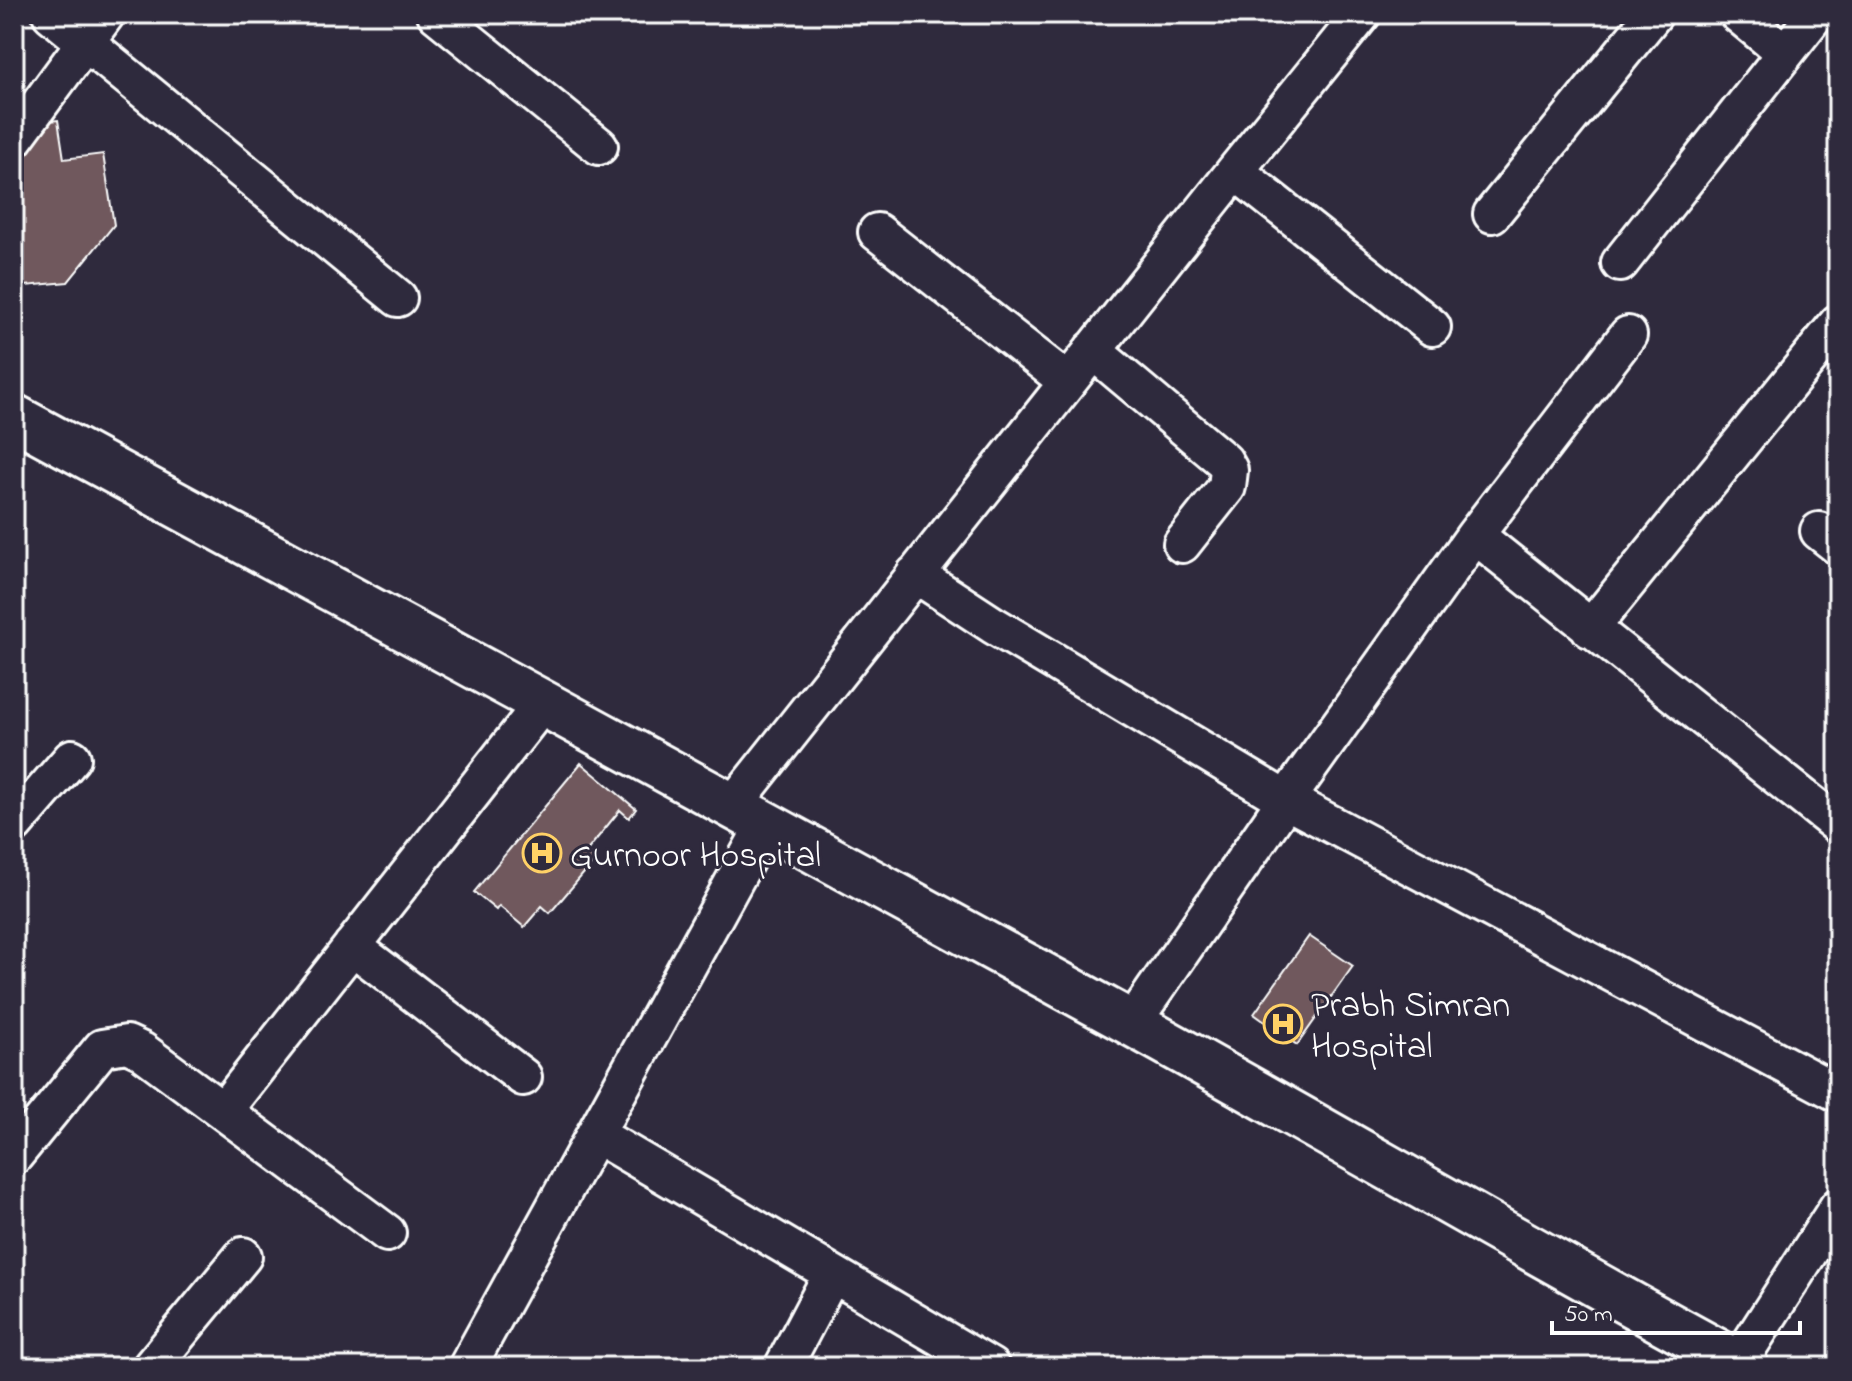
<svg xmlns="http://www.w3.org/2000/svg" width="1852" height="1381" viewBox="0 0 1852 1381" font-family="'Indie Flower',sans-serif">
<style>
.building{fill:#6f595d;stroke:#fff;stroke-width:2}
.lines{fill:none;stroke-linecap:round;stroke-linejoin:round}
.street-casing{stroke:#fff;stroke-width:42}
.secondary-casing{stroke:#fff;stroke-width:50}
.street{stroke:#2f2a3d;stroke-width:36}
.secondary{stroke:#2f2a3d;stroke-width:44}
.labels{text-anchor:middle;stroke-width:6;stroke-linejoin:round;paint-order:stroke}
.poi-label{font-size:36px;fill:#fff;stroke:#2f2a3d;text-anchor:start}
</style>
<rect width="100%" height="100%" fill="#2f2a3d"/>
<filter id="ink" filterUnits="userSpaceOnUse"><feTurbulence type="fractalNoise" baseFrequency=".0125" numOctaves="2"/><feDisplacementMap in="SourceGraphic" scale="16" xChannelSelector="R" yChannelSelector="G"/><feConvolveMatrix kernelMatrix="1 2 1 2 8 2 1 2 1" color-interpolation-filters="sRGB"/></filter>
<g filter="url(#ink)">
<path class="building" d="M58 120 64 159 103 154 114 225 68 282 14 287V131L18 125Z
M581 763 636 809 629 818 620 810 586 852 595 860 550 913 542 906 524 927 499 906 496 910 474 892Z
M1309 936 1353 966 1297 1045 1254 1014Z"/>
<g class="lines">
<g class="street-casing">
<path id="street" d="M51 14 398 298
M436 14 599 146
M1738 14 1785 53
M14 139 106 14
M1235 171 1432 327
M1492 214 1654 14
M877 232 1068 382
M1620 263 1816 14
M1092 350 1224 461 1229 470 1227 487 1182 544
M1819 531 1838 546
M1475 535 1838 825
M915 574 993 625 1286 800 1838 1093
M1590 629 1838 323
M733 805 1235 171 1362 14
M14 825 72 758
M352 946 523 1077
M1132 1023 1286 800 1475 535 1628 335
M223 1111 542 704
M595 1134 991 1367
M14 1156 102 1048 127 1044 142 1051 387 1233
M1738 1363 1838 1207
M151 1367 243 1256
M467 1367 766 823
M783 1367 832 1274"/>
</g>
<g class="secondary-casing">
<path id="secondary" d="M14 417C386 620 760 818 1131 1023 1336 1136 1539 1256 1746 1367"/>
</g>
<use href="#street" class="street"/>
<use href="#secondary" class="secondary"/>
</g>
</g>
<defs>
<g id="hospital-ring" transform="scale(2)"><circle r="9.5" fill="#2f2a3d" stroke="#ffd166" stroke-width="1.5"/><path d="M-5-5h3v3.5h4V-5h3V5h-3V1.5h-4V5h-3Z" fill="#ffd166"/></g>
</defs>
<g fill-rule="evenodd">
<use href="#hospital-ring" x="542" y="853"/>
<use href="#hospital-ring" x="1283" y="1024"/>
</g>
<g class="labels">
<g class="poi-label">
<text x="570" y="866">Gurnoor Hospital</text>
<text x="1311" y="1016">Prabh Simran<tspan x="1311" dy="41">Hospital</tspan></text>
</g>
</g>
<rect width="1852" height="1381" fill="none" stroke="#2f2a3d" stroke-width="48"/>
<rect x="24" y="24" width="1804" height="1333" fill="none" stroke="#fff" stroke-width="3" filter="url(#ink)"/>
<path d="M1552 1321v12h248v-12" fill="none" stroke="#ffffff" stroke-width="4"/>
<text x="1564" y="1321" font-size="24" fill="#ffffff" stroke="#2f2a3d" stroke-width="6" paint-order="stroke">50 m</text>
</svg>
